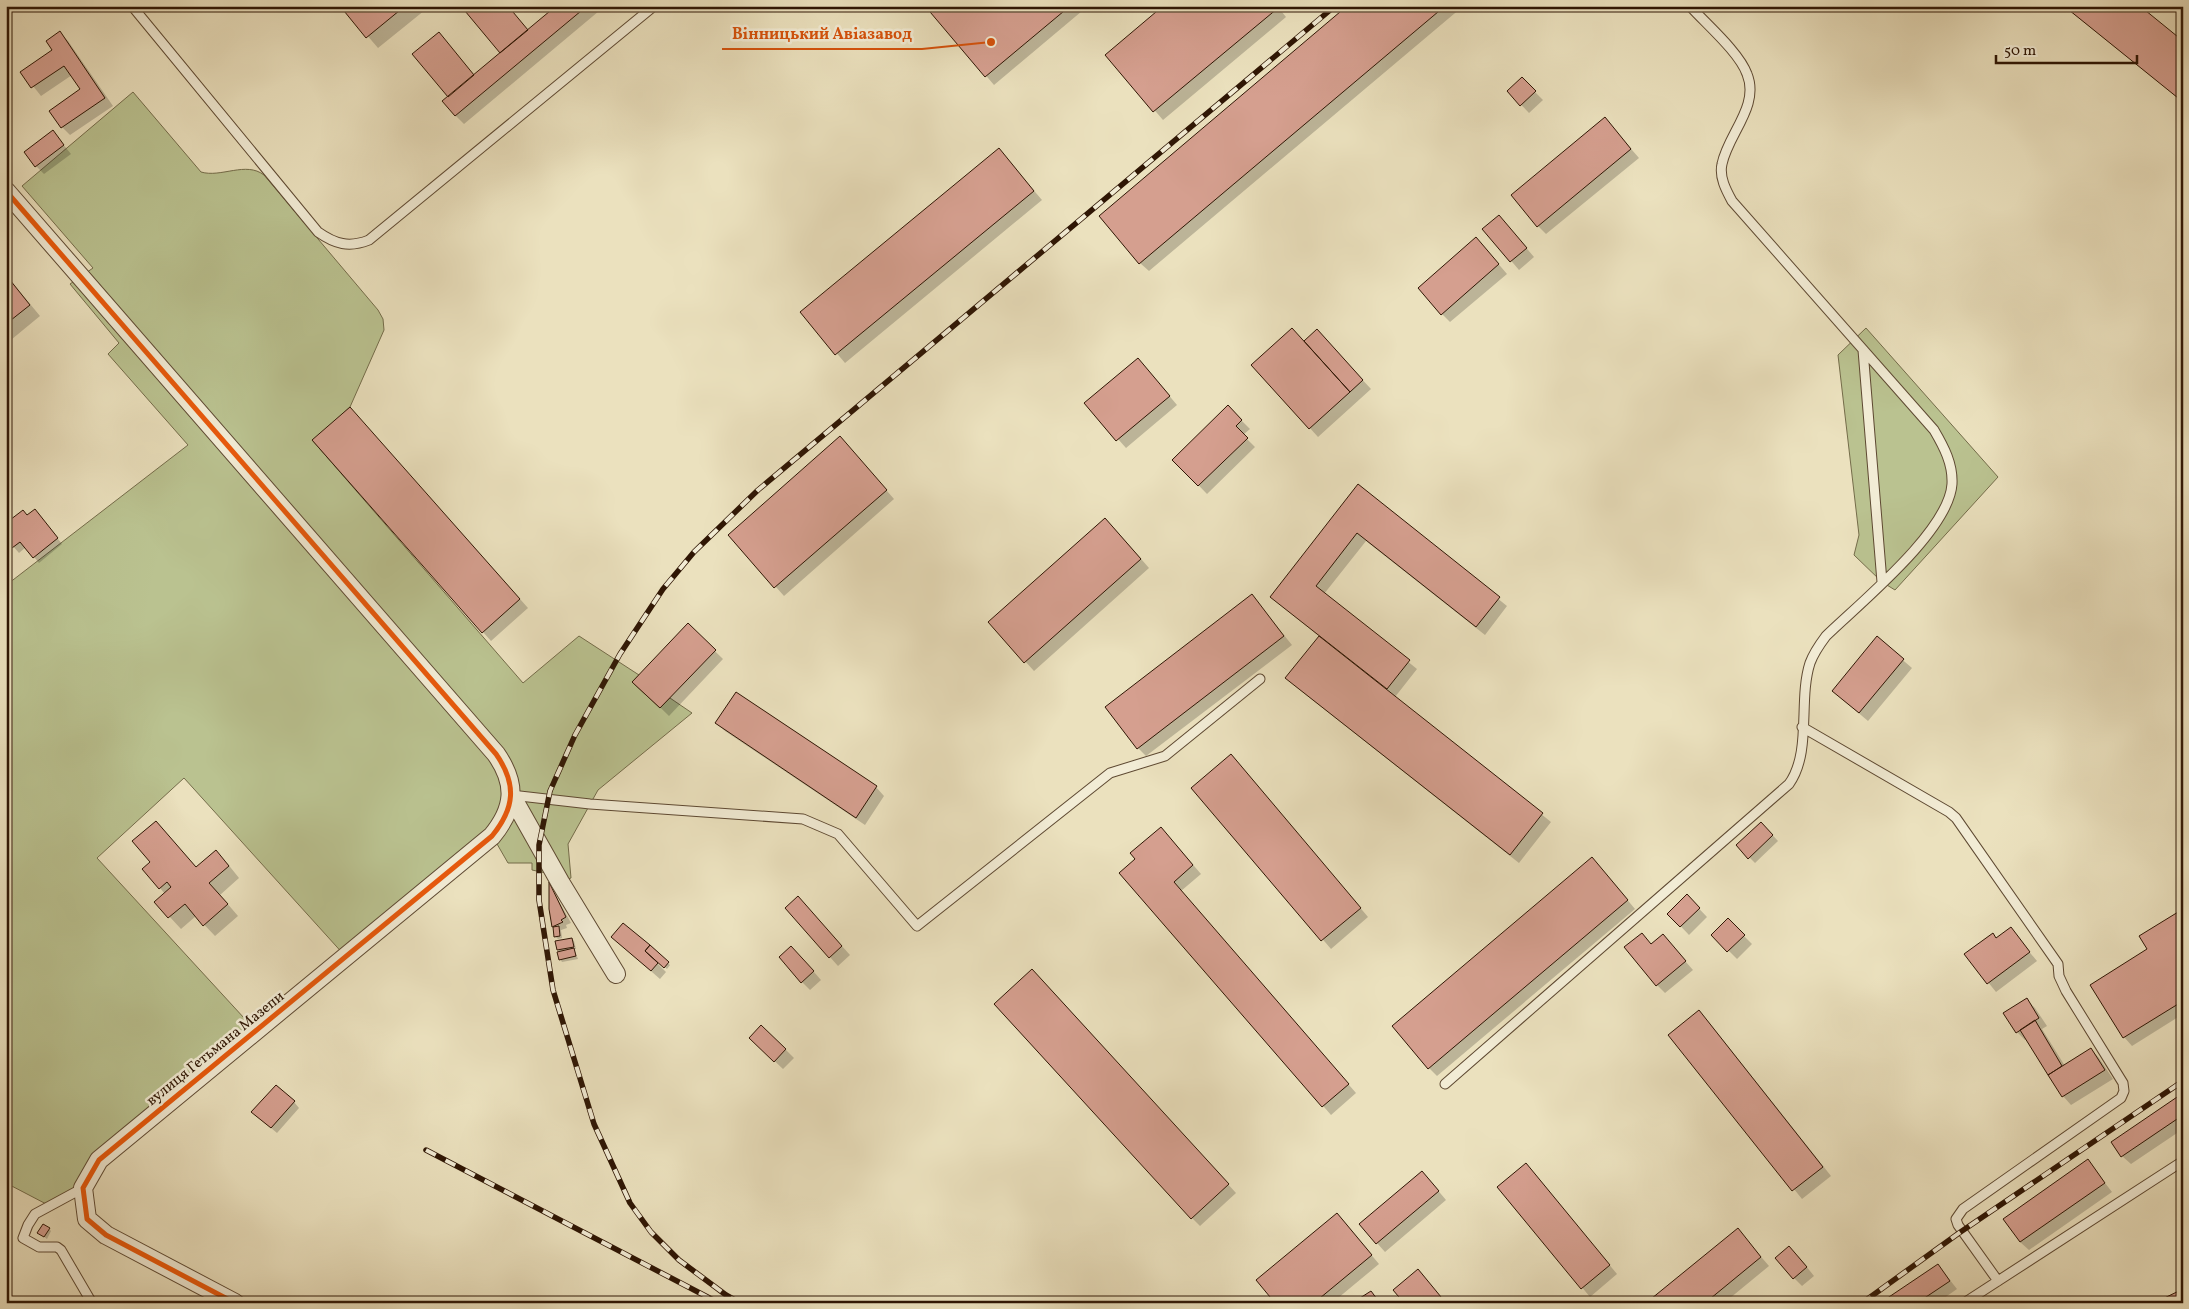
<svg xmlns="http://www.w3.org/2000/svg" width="2189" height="1309" viewBox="0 0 2189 1309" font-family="Vollkorn,serif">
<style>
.green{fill:#bac290;stroke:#746c4a}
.shadow{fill:#0003}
.building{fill:#d59f8f;stroke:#2f1604}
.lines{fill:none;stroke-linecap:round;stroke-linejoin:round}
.lane-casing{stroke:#5e4932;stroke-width:11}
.street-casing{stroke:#5e4932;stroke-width:20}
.lane{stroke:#f2ecd5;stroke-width:9}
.street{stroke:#f2ecd5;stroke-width:18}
.rail-casing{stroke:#2f1604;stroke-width:5.5}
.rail{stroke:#f2ecd5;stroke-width:4;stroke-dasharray:11;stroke-linecap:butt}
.cycleway-casing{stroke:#f2ecd5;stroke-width:8}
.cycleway{stroke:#e8590c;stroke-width:5}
.labels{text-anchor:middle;stroke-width:5;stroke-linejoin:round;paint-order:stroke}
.street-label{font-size:15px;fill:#2f1604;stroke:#f2ecd5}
.leader{fill:none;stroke:#d6520b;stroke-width:2}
.callout-dot{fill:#d6520b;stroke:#f2ecd5;stroke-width:2}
.callout-label{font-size:16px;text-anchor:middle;font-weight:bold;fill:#d6520b;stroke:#f2ecd5;stroke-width:5;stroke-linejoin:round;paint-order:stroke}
</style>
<rect width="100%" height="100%" fill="#ebe1be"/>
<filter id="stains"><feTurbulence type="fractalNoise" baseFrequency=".004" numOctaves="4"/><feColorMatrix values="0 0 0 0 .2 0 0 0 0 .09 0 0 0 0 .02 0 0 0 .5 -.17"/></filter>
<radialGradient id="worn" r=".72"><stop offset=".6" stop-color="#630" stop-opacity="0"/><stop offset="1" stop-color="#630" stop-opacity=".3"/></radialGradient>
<path class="green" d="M133 92 201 172C221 178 246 161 264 175L378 310 383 319 384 330 350 407 313 441 523 683 579 636 639 675 632 682 660 708 670 698 692 713 598 790 568 844 571 878 551 885 546 873 532 870V863H508L493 837 346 957 184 778 97 858 256 1031 99 1160 83 1188 50 1206 6 1183V581L9 583 188 445 108 354 119 343 70 284 93 268 22 186Z
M1866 328 1998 477 1895 590 1882 582 1854 555 1859 535 1838 355Z"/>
<path class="shadow" d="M342 6H430L378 48Z
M551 6H605L464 124 455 115 450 97 439 33 475 76 554 10Z
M927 6H1088L994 85Z
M1277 6 1286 17 1163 120 1107 55Z
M1349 6 1461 8 1149 271 1140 263Z
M2064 6H2138L2183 42V102Z
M60 33 68 41 113 106 70 135 62 127 82 90 72 75 41 96 22 72 54 51Z
M1530 87 1543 100 1529 113 1508 91Z
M1605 119 1639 158 1546 234 1538 226Z
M53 132 71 154 44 174 36 166Z
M999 150 1042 200 845 363 802 312Z
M1507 225 1534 257 1519 270 1484 229Z
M1484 247 1507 274 1450 322 1442 314Z
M6 275 40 316 6 344Z
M1317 331 1371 389 1318 437 1253 365 1304 343Z
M1146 368 1177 405 1126 448 1086 403Z
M1228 407 1250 429 1243 435 1255 447 1207 494 1174 460Z
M358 417 528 608 491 641 314 441Z
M848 446 894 499 784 596 730 535Z
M1358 486 1507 606 1485 635 1366 541 1324 594 1417 669 1395 697 1551 822 1519 863 1295 686 1320 637 1271 597Z
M40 516 62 544 39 563 26 547 19 553 6 538 27 517Z
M1114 528 1149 568 1034 671 990 623Z
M1252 596 1292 645 1146 756 1138 748Z
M688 625 723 659 669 716 634 682Z
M1877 638 1912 668 1868 721 1842 699Z
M716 723 876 787 884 796 865 825 725 731Z
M1239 764 1368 917 1331 949 1193 788Z
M156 823 197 868 227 863 239 878 220 895 238 916 215 936 196 916 181 929 156 902 165 894 160 888 152 862Z
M1761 823 1778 841 1755 863 1737 845Z
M1169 837 1201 874 1181 891 1356 1093 1331 1115 1121 873Z
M1600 867 1635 909 1437 1076 1429 1068Z
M550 885 571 923 566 925 567 928 561 930 562 938 558 939 555 936Z
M1687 896 1707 917 1689 935 1669 914Z
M806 906 850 955 838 966 786 908Z
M2183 911V1014L2132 1046 2124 1037 2149 950Z
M1728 920 1752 944 1737 959 1713 935Z
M623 924 670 965 667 969 657 960 656 962 666 972 660 979 612 937Z
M2010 929 2037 961 1996 992 1966 955 1992 934 1997 939Z
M1663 936 1693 970 1665 993 1657 985 1652 945Z
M572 939 574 941 576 949H574L578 959 562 962 560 959V952L558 950Z
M800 956 821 980 810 990 802 982Z
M1041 979 1236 1193 1200 1226 1192 1218Z
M2026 999 2035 1008 2047 1026 2042 1029 2065 1066 2091 1049 2099 1058 2113 1079 2071 1105 2063 1096 2027 1039 2025 1040 2017 1032Z
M1707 1020 1831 1176 1802 1199 1670 1035Z
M762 1026 794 1058 783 1069 750 1038Z
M2183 1095V1129L2131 1164 2122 1156Z
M294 1102 299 1108 277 1133 258 1117Z
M2088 1161 2112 1192 2029 1250 2020 1242Z
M1526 1165 1617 1274 1590 1297 1499 1187Z
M1430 1181 1446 1200 1385 1252 1377 1243Z
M1337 1214 1379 1264 1332 1303H1277Z
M49 1229 51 1231 47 1239 39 1233Z
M1738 1230 1769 1266 1724 1303H1648Z
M1798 1256 1814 1276 1802 1286 1794 1278Z
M1938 1265 1957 1289 1937 1303H1883Z"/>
<path class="building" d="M340 6H405L366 38Z
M470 6H508L528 30 500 53 465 11Z
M556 6H587L455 116 442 101Z
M925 6H1070L985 77Z
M1163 6H1277L1278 8 1153 112 1105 55Z
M1347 6H1445L1139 264 1099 216Z
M2064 6H2140L2183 41V102Z
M60 31 105 98 61 128 49 111 80 89 64 66 31 88 20 72 52 50 46 41Z
M439 32 474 75 448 97 412 54Z
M1522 77 1536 91 1520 106 1507 91Z
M1605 117 1631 149 1537 227 1511 195Z
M53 130 64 145 35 167 24 152Z
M999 148 1034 191 835 355 800 312Z
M1499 215 1527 248 1510 262 1482 229Z
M1476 237 1499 264 1441 315 1418 288Z
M6 275 30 305 6 324Z
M1292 328 1350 392 1309 429 1251 365Z
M1317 329 1363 380 1350 392 1304 341Z
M1138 358 1170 396 1116 441 1084 403Z
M1228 405 1242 420 1236 426 1248 438 1198 486 1172 460Z
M350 407 520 599 482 633 312 440Z
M840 436 887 490 774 588 728 535Z
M1358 484 1500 597 1476 627 1357 533 1316 586 1410 660 1387 689 1270 597Z
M35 509 58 538 33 558 20 542 12 548 6 540V523L23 510 27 515Z
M1105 518 1141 559 1024 663 988 622Z
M1252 594 1284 636 1137 749 1105 707Z
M688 623 716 650 660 708 632 682Z
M1319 636 1543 813 1510 855 1285 678Z
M1877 636 1904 659 1859 713 1832 691Z
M736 692 877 786 856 818 715 723Z
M1231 754 1361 908 1321 941 1191 788Z
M156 821 196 867 216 850 229 866 209 883 228 904 203 926 185 904 168 918 154 902 171 887 167 882 159 889 142 869 150 862 132 841Z
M1761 822 1773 835 1748 859 1736 845Z
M1161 827 1193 865 1174 882 1349 1084 1322 1107 1119 873 1135 859 1130 853Z
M1592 857 1628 900 1428 1069 1392 1026Z
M549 882 566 917 561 920 563 922 552 927 549 909Z
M1687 894 1700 908 1680 927 1667 914Z
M798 896 842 946 829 958 785 908Z
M2183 909V1001L2123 1038 2090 985 2147 949 2139 936Z
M1728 918 1745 935 1727 952 1711 935Z
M623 923 650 945 645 951 658 963 651 971 611 937Z
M559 926 560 936 554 937 553 927Z
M2011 927 2030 952 1987 984 1964 954 1993 933 1996 938Z
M1642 933 1651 944 1663 934 1686 961 1656 986 1624 947Z
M572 938 574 947 557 950 555 941Z
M650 945 669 962 664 968 645 951Z
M791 946 814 971 801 983 779 957Z
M574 948 576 956 559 960 557 952Z
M1032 969 1229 1184 1191 1219 994 1004Z
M2027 998 2039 1018 2016 1033 2003 1013Z
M1699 1010 1823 1167 1792 1191 1668 1035Z
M2035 1020 2062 1066 2048 1075 2020 1030Z
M761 1025 786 1049 774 1062 749 1038Z
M2091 1048 2105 1070 2062 1097 2048 1075Z
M276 1085 295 1101 271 1128 251 1112Z
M2183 1093V1115L2121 1157 2111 1142Z
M2088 1159 2105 1183 2020 1242 2003 1219Z
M1526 1163 1610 1265 1581 1289 1497 1187Z
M1422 1171 1439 1191 1376 1244 1359 1224Z
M1337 1213 1372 1255 1314 1303H1275L1256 1280Z
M43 1224 50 1228 44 1237 37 1233Z
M1738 1228 1761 1257 1705 1303H1646Z
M1789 1246 1807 1267 1793 1279 1775 1258Z
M1938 1264 1950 1281 1917 1303H1880Z
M1418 1269 1446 1303H1404L1393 1290Z
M2183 1289V1303H2154Z
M6 1290 17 1303H6Z
M1371 1291 1380 1303H1363L1360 1298Z"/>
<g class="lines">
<g class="lane-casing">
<path id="lane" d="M132 6 318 232C335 244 349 248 369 240L654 6
M1863 350 1882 582
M1802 727 1949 812 1956 818 2058 964 2059 976 2066 991 2123 1083 2124 1091 2121 1098 1963 1209 1956 1219 1958 1225 1998 1281
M511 795 590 804 803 819 838 834 917 926 1110 773 1165 756 1260 679
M1445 1084 1789 784C1812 752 1798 700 1810 663 1814 652 1820 644 1826 636 1860 603 1949 531 1952 484 1953 464 1944 447 1934 430L1732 201C1726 190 1719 177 1722 164 1728 134 1760 106 1747 74 1739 52 1706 24 1690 6
M83 1188 35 1214 28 1225 23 1238 39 1247H57L61 1250 92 1303
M1964 1303 2183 1161"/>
</g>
<g class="street-casing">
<path id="street" d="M6 191 496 754C517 784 515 808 492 836L99 1160 83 1188 87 1219 106 1235 235 1303
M511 795 560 882 616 974"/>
</g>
<use href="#lane" class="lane"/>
<use href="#street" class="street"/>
<g class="rail-casing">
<path id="rail" d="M426 1150 719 1303
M740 1303 726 1295 679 1260 651 1232 630 1203 594 1124 553 990 539 900V845L550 791 575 735 620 654 663 589 694 552 758 490 1335 6
M1862 1303 1959 1233 2183 1081"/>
</g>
<use href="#rail" class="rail"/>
<g class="cycleway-casing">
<path id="cycleway" d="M6 191 496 754C517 784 515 808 492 836L99 1160 83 1188 87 1219 106 1235 235 1303"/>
</g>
<use href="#cycleway" class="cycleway"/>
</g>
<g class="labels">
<g class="street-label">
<text transform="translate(215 1048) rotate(-39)" y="5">вулиця Гетьмана Мазепи</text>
</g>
</g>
<path class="leader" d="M991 42L922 49H722"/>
<circle class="callout-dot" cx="991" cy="42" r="5"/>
<g class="callout-label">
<text x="822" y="39">Вінницький Авіазавод</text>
</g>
<rect width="2189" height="1309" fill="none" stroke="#ebe1be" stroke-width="25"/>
<rect x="8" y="8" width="2174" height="1294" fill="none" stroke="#2f1604" stroke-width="2.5"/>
<rect x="12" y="12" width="2164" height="1284" fill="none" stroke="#2f1604"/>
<path d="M1996 55v8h141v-8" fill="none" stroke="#2f1604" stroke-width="2.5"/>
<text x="2004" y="55" font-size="15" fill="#2f1604" stroke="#f2ecd5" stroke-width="4" paint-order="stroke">50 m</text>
<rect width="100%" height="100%" filter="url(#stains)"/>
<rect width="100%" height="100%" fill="url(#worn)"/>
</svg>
